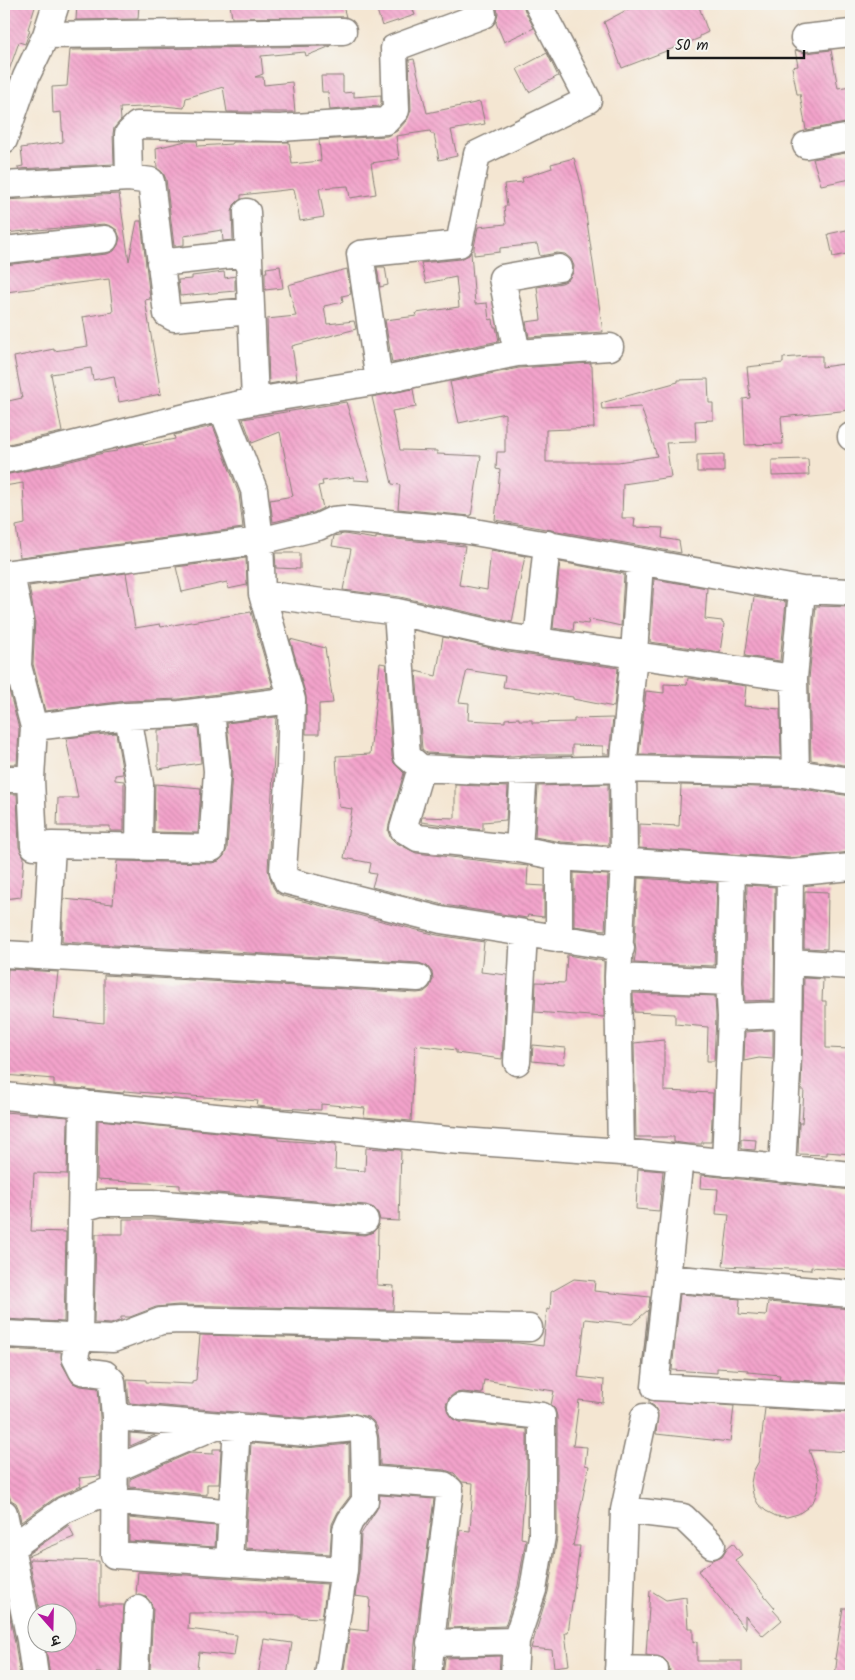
<svg xmlns="http://www.w3.org/2000/svg" width="855" height="1680" viewBox="0 0 855 1680" font-family="Kalam,'Playpen Sans Deva',sans-serif">
<style>
.building{fill:url(#building-back-hatch)}
.lines{fill:none;stroke-linecap:round;stroke-linejoin:round}
.minor-casing{stroke:#888177;stroke-width:29}
.minor{stroke:#fff;stroke-width:26}
</style>
<defs>
<pattern id="building-back-hatch" width="6" height="6" patternUnits="userSpaceOnUse" patternTransform="scale(1.25)"><rect width="6" height="6" fill="#f3a3cb"/><path d="M-1 5l2 2M0 0l6 6M5-1l2 2" fill="none" stroke="#d08cae"/></pattern>
</defs>
<rect width="100%" height="100%" fill="#f6f6f2"/>
<filter id="ink" filterUnits="userSpaceOnUse"><feTurbulence type="fractalNoise" baseFrequency=".02" numOctaves="2"/><feDisplacementMap in="SourceGraphic" scale="10" xChannelSelector="R" yChannelSelector="G"/><feConvolveMatrix kernelMatrix="1 2 1 2 8 2 1 2 1" color-interpolation-filters="sRGB"/></filter>
<filter id="wash" filterUnits="userSpaceOnUse"><feTurbulence type="fractalNoise" baseFrequency=".0096" numOctaves="4" result="noise"/><feDisplacementMap in="SourceGraphic" scale="20" xChannelSelector="R" yChannelSelector="G"/><feGaussianBlur stdDeviation="1.12" result="paint"/><feColorMatrix in="noise" values="0 0 0 0 0 0 0 0 0 0 0 0 0 0 0 0 0 1.4 0 .05"/><feComposite in="paint" operator="in"/></filter>
<g filter="url(#wash)">
<rect width="100%" height="100%" fill="#f4e6d2"/>
<g id="blocks">
<path class="building" d="M9 4H36L28 29 30 30 25 44 19 42 6 79 4 78V22Z
M77 4H139L138 19 76 20Z
M230 4H332V8L343 6 346 17 232 18Z
M375 4H411L415 15 382 26Z
M496 4H523L525 11 534 28 504 42 496 23 498 13Z
M638 4H698L708 32 700 36V38L622 68 604 22Z
M331 46 306 56 305 52 261 56 263 74 255 77H263L264 85 292 82 295 112H227L223 87 186 98 184 108 164 106 120 108 121 120 114 128 113 134 114 164 18 169V167L23 166 21 148 63 142 61 112 53 113 52 87 67 86 70 50Z
M795 50 806 53 831 50 838 88 851 86V122L806 130 800 94H797L792 67 798 66Z
M547 53 558 76 529 92 517 69Z
M414 59 427 113 480 102 485 124 451 130 457 156 439 160 434 134H431L430 131 396 136 399 159 371 163 376 194 350 198 348 186 319 188 324 217 300 221 294 189 241 195V199L234 205 232 212 233 240 223 241 222 230 184 236V245L174 246 166 179 163 173 157 168 156 148 186 141H197L198 146 232 144V142H289L292 164 321 161 319 140 387 136 397 131 407 120 411 110 409 60Z
M321 76H343V93L354 92V97L381 95V104L379 106 330 110 328 92H322Z
M851 152V179L821 185 813 159Z
M574 158 582 187 603 332 529 337 526 322 541 320 537 287 562 283 568 280 573 273 574 266 571 259 565 254 557 253 540 256 537 244 500 248V252L474 255V247L478 227 506 224 504 206H507L504 184 523 182 522 178 552 168 551 164Z
M119 194 129 261 137 221H141L150 299 145 300 161 394 119 402 114 376 93 380 91 368 51 374 62 432 4 445V402L22 398 14 357 54 349V351L88 346 83 317 113 312 109 279 6 292 4 265 107 254 114 251 118 245 120 238 117 230 111 226 104 224 4 233V200Z
M851 229V253L833 257 828 234Z
M471 252 475 304 487 303 489 320 493 319 494 327H496L499 341 392 363 385 320 417 316 416 313 459 307 456 277 426 283 421 263 461 259 469 255Z
M280 266 283 288 265 290V272H267L266 268Z
M377 267H385L388 285 380 287Z
M347 269 351 294 342 296 343 302 324 306 327 324 354 321 356 329 292 346 297 379 269 384 267 319 296 316 288 285Z
M224 272 225 278 235 276V291L180 296 178 280 192 279V276Z
M808 356H822V367L851 363V410L781 417 783 444 745 445 743 399 750 398 747 367 783 363V358Z
M591 363V366H592L594 428 546 430V462H618L657 456 641 407 602 409 601 403 678 382V380L708 379 709 403H713V420L695 421 696 442 666 443 671 477 623 484 622 518H635L634 527 663 528 662 538 679 541 681 553 495 520 500 470 496 469 497 452H505V413L459 423 450 382 519 368Z
M413 389 416 407 392 411 400 450 437 451V454L481 456 471 516 398 509 400 485 392 484 372 397Z
M346 402 370 481 354 480V477L322 481 323 485 318 486 323 508 313 513 273 522 270 500 293 496 280 432 252 443 243 419Z
M213 426 239 494 243 528 20 557 16 526 25 524 23 483 4 486V475L50 466 103 453 117 451 116 449 143 443 144 445 175 439 174 435Z
M724 454V472H697V455Z
M808 459 809 475 772 476V460Z
M344 534 376 539V537L465 546 459 585 487 590 491 550 525 556 512 622 400 597 343 590 351 549 332 546 334 536Z
M275 553H300V569L276 568Z
M246 558 247 585 228 589 227 582 182 592 176 567Z
M560 562 624 574 621 626 589 619 588 624 574 622 573 631 553 628Z
M126 573 135 628 160 624 161 627 251 612 273 687 179 699 126 701 45 711 33 664 35 619 29 586Z
M654 579 707 588 705 619 722 621V623L724 624 720 652 650 642Z
M754 597 786 602 780 661 745 656Z
M816 606 851 607V766L811 760 809 679Z
M443 637 508 652 618 668 614 707 573 699V697L503 687 505 676 467 670 459 702 469 703 468 720 505 722V719L519 718V720H532V723L574 722V719L613 718 609 754H603V746L572 745V755H524L500 757 427 753 422 749 416 671 436 676Z
M290 639 325 648 333 703 319 704V734H306V696Z
M380 663 386 664 392 757 394 763 404 773 389 825 388 831 390 837 395 842 416 853 528 866 527 885 544 886V917L528 915 527 918 444 905 372 887 376 874 369 873 371 863 344 858 352 809 339 807 336 756 370 754Z
M4 671 19 729 17 764H4Z
M688 678 746 686 744 706 780 709 781 758 639 754 646 691 664 693V684L687 685Z
M276 717 268 870 273 887 277 893 283 896 437 935 484 942 481 972 507 975 502 1059 456 1053V1050L415 1045 411 1121 364 1117 365 1108 321 1104V1110L279 1108 257 1106 258 1101 124 1091 123 1093 54 1086V1079L4 1075V1010L8 969 58 972 53 1018 104 1023V975L417 993 424 992 430 987 433 979 432 972 427 966 419 963 62 942 64 899 113 904 117 861 212 863 219 861 224 856 227 849 232 772 227 723Z
M198 727 201 763 158 769V730Z
M116 733 123 774 115 775V780L124 781V831H110V826H57L58 798H78L66 738Z
M155 784 201 788 198 833 154 832Z
M608 784 609 845 561 842 535 837 538 786Z
M455 785 508 787 506 820 483 822V830L421 822 422 817 455 818Z
M681 785 795 788 851 796V852L790 858 639 848V824L679 826Z
M4 794H17L19 847 24 857 21 897 4 899Z
M574 873 608 875 605 930 574 926Z
M638 878 717 883 714 966 634 963 636 950 635 942Z
M747 885 775 887 774 1000 745 1001 744 982Z
M805 891 828 892 827 949 804 948Z
M567 955 604 961V1017L535 1012 536 982 565 983Z
M804 978 823 979 822 1001H826V1048L851 1049V1154L827 1152V1155L798 1154 799 1123H802L804 1090H801Z
M633 993 715 996 716 1017 714 1061H707L708 1027 675 1024V1014L634 1012Z
M773 1030V1059L759 1058 744 1061 745 1032Z
M664 1040V1091L713 1093 711 1142H702V1144H688L674 1142V1137H636L634 1043Z
M533 1045 566 1048 564 1064 532 1061Z
M4 1112 68 1117 67 1174 34 1173 31 1231 66 1232 64 1322 4 1319 5 1230H4Z
M98 1120 278 1138V1140L336 1144 335 1169 365 1171 366 1148 401 1150 399 1221 380 1220 378 1213 374 1208 366 1205 180 1190V1185L97 1180Z
M741 1139 756 1140 755 1150 741 1149Z
M638 1169 663 1171 659 1211 636 1209Z
M701 1175 851 1190V1270L811 1267V1270L723 1266 729 1215 716 1214 718 1189 700 1188Z
M123 1219H161L364 1235 372 1233 378 1227 377 1285 394 1286 393 1310 178 1305 156 1307 130 1317H121V1320L111 1324 94 1323 96 1234H123Z
M574 1279 595 1281 594 1291 650 1297 642 1368 648 1310 632 1324 585 1319 578 1377 604 1380 603 1403 579 1400 573 1446 587 1447 585 1465 589 1466 573 1546H580L568 1633H565L569 1665 554 1667 552 1650 531 1648 548 1592 557 1538V1416L555 1409 551 1405 554 1391 484 1380 482 1394 463 1392 455 1393 449 1398 446 1405 448 1413 453 1419 459 1422 527 1429V1475L525 1484 521 1538 526 1539 518 1586 505 1626 448 1628 460 1530 470 1531 473 1483 462 1482 454 1473 445 1470 380 1465 379 1439 377 1427 373 1421 368 1417 352 1413 307 1418 129 1403 127 1379 146 1380V1382L192 1384V1381L196 1380 200 1335 518 1343 543 1346 547 1309 550 1310 551 1292Z
M680 1294 740 1299 739 1314 766 1316 768 1302 851 1309 849 1352H851L850 1383 779 1379 780 1375 748 1372V1370L717 1368V1373L672 1370Z
M4 1349 61 1352 62 1364 73 1383 80 1386 98 1388 100 1418V1476L79 1478 81 1486 55 1498 21 1522 19 1510 16 1503 11 1500 4 1483Z
M649 1400 734 1406 730 1442 656 1434 658 1413 654 1406 649 1403Z
M765 1408 851 1413V1452L809 1450 819 1478 818 1489 814 1500 807 1508 798 1514 787 1517 776 1516 766 1511 758 1504 753 1494 751 1483 753 1472 759 1461Z
M130 1433 155 1435 130 1446Z
M251 1443 306 1448 349 1444 350 1496 338 1512 332 1524 330 1554 245 1548Z
M213 1449H221L219 1484H207V1495L130 1487V1479L190 1453 213 1454Z
M380 1495 434 1499 415 1643 413 1676H343L350 1629 368 1631 370 1598 355 1596 359 1571 361 1534 377 1509Z
M129 1518 216 1526 215 1547 129 1541Z
M69 1525 74 1537 28 1556V1554Z
M733 1543 742 1555 735 1560 775 1608 773 1610 782 1620 763 1636 745 1616V1629L698 1571 713 1560 722 1556 727 1548Z
M29 1559 99 1561V1605H124L120 1674 96 1673V1676H50L45 1642H68V1612H40Z
M138 1572 327 1584 322 1618 299 1617V1615L267 1614 268 1613H189L188 1629 237 1635 234 1656 199 1652 196 1676 150 1671 153 1609 151 1603 146 1597 136 1595Z
M4 1587 15 1643 20 1676H4Z
M650 1590 666 1600 686 1597 688 1628H693V1643L697 1641V1661H742V1676H668L670 1670 668 1663 663 1658 646 1655Z
M843 1608H851V1676H835L837 1659H835Z
M264 1639 292 1643 287 1676H258Z
M500 1656 499 1676H443L445 1658Z"/>
</g>
</g>
<g filter="url(#ink)">
<use href="#blocks" fill-opacity="0" stroke="#888177" stroke-width="1"/>
<g class="lines">
<g class="minor-casing">
<path id="minor" d="M46 35 343 31
M804 38 851 33
M4 140 26 77 46 35 56 4
M806 145 851 137
M129 178 128 134 137 125 280 128 386 121 396 110 394 48 483 15 481 4
M4 185 129 178 151 181 167 314 174 318 251 311
M247 212 255 401
M4 250 105 239
M160 263 248 253
M517 353 502 278 559 268
M379 381 360 254 459 244 477 154 588 100 538 4
M851 437V436
M4 460 47 451 222 408 255 401 379 381 517 353 610 347
M4 574 260 541 318 527 333 520 344 519 463 530 802 590 794 678 796 773 851 781
M11 574 20 619 18 666 34 727
M802 590 851 592
M262 594 397 612 510 637 794 678
M397 612 407 756 421 768 403 829 418 838 519 849
M537 641 547 544
M292 700 290 766 283 871 287 881 441 920 621 948
M128 716 140 784 139 847
M421 768 500 772 623 769 796 773
M524 770 519 849 559 857V939
M4 779H31L34 727 128 716 180 714 292 700 262 594 260 541 254 490 222 408
M31 779 34 846 52 845
M559 857 790 873 788 1053 782 1169
M790 873 851 867
M4 954 418 978
M46 956 52 845 212 848 217 771 211 710
M790 962 851 966
M618 977 729 982
M731 1017 787 1015
M517 1062 524 933
M4 1096 448 1140 621 1152 851 1175
M83 1103 79 1338 75 1357 82 1371 105 1374 112 1381 115 1417
M621 1152 618 977 624 860 623 769 634 654 640 562
M725 1163 731 1017 729 982 732 869
M82 1208 100 1203H152L365 1220
M667 1278 680 1158
M851 1294 667 1278 655 1387 851 1398
M4 1334 113 1339 161 1321 179 1320 529 1328
M461 1407 542 1416V1536L533 1590 516 1641 514 1676
M115 1469 213 1427
M115 1501 232 1513
M624 1510 683 1517 712 1545
M4 1513 30 1640 35 1676
M4 1553 64 1510 115 1488
M229 1562 237 1426
M344 1570 114 1555 115 1417 307 1433 354 1428 362 1431 364 1439 365 1479
M430 1643 516 1641
M618 1669 655 1670
M135 1674 138 1609
M328 1676 344 1570 346 1530 350 1521 365 1501V1479L444 1485 450 1490 435 1604 428 1676
M618 1676 624 1510 644 1417"/>
</g>
<use href="#minor" class="minor"/>
</g>
</g>
<rect width="855" height="1680" fill="none" stroke="#f6f6f2" stroke-width="20"/>
<g transform="translate(52 1628) rotate(160)"><circle r="24" fill="#f6f6f2" stroke="#9f9f9c"/>
<path d="M0-4L9 19L0 12L-9 19Z" fill="#b5179e"/>
<text y="-8" font-size="14" font-weight="bold" text-anchor="middle" fill="#1c1c1c">उ</text>
</g>
<path d="M668 50v8h136v-8" fill="none" stroke="#1c1c1c" stroke-width="2.5"/>
<text x="675" y="50" font-size="15" fill="#1c1c1c" stroke="#f6f6f2" stroke-width="4" paint-order="stroke">50 m</text>
</svg>
